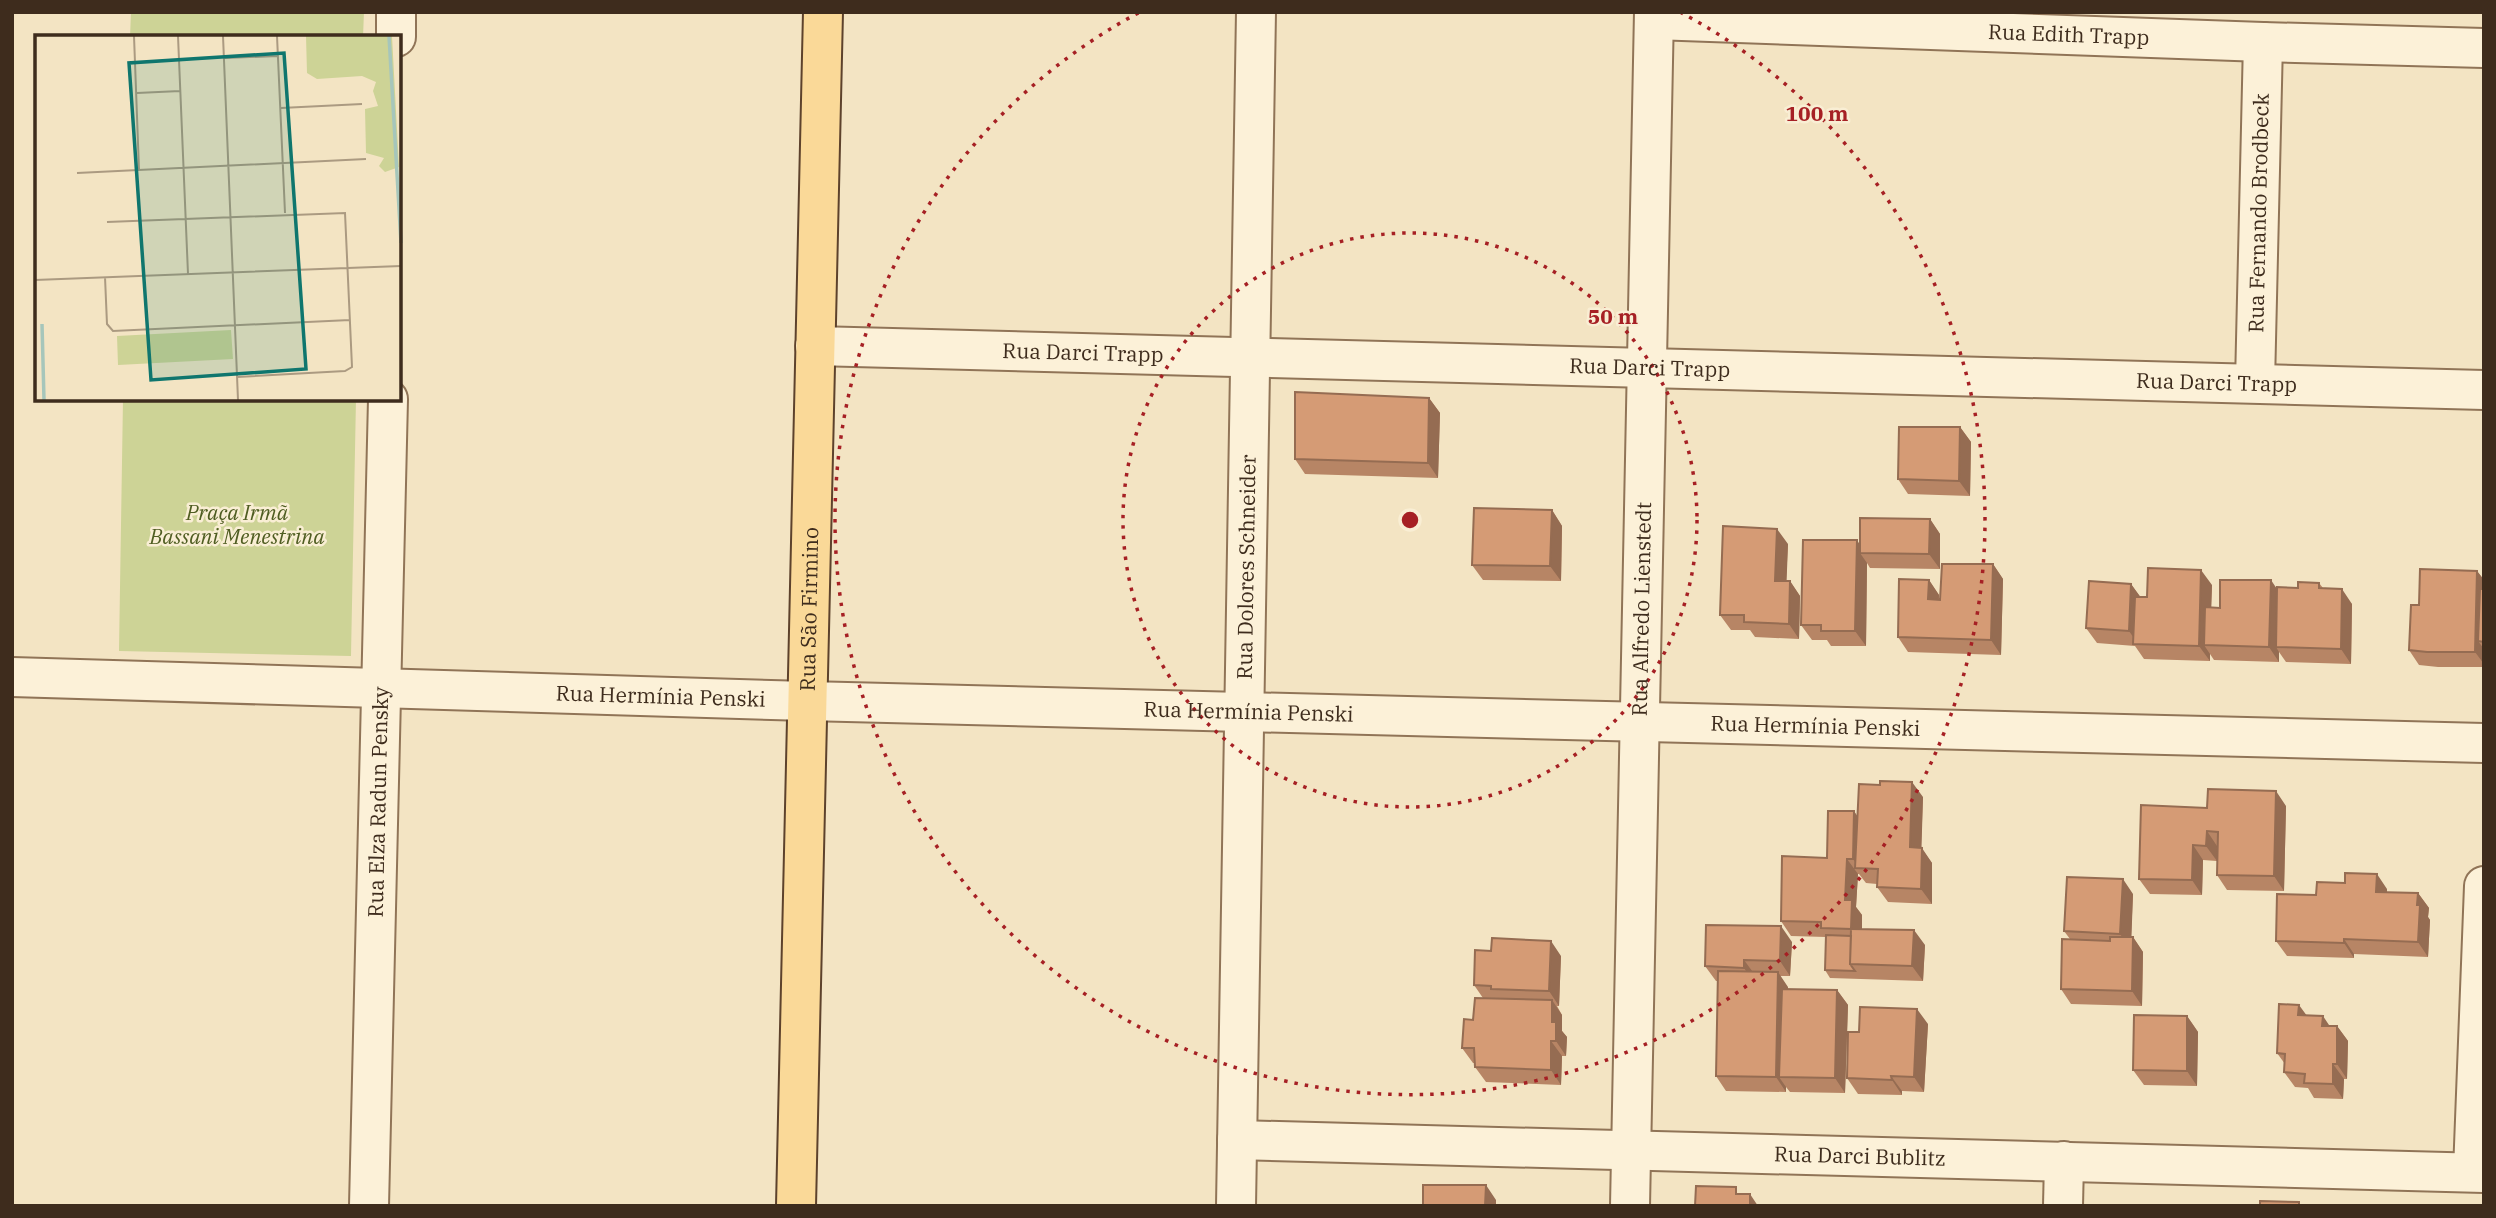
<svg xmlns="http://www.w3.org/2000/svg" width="2496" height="1218" viewBox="0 0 2496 1218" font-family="'IBM Plex Serif',serif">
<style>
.green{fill:#cdd396}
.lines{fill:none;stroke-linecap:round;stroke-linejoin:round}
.minor-casing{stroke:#907457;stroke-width:42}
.major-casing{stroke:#5d422c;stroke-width:42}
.minor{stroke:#fcf1d8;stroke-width:38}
.major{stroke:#fad998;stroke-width:38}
.wall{fill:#b78565}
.shaded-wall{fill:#956c52}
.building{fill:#d59b75;stroke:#956c52;stroke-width:2}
.ring{fill:none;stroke:#a62024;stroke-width:3.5;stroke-dasharray:3.5 7}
.labels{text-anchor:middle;stroke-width:5;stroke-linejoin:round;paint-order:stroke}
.street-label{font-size:21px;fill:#3e2c1d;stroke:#f9eed4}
.park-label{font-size:21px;font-style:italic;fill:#4f5d21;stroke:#f9eed4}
.inset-river{fill:none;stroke:#a6c6bb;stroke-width:3.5}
.inset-road{fill:none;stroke:#ab9a81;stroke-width:2}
.view{fill:#0f766e;fill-opacity:0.15;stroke:#0f766e;stroke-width:3.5}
.inset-edge{fill:none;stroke:#3e2c1d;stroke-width:3.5}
.centre{fill:#a62024;stroke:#f9eed4;stroke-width:3.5}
.ring-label{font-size:21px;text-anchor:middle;font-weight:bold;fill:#a62024;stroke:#f9eed4;stroke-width:5;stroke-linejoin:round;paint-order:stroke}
</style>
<rect width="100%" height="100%" fill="#f3e4c3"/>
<path class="green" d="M131 12H364L363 37H130Z
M123 399H356L351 656 119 651Z"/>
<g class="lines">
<g class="minor-casing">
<g id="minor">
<path id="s1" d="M1654 20 2263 42 2484 48"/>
<path d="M396 37V12"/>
<path id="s2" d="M815 346 2484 390"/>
<path id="s3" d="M2255 383 2263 42"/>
<path id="s4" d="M12 677 807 701 2484 743"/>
<path id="s5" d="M1237 1140 2484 1173"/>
<path d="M2473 1172 2484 886"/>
<path id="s6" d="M369 1206 388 399"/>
<path id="s7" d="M1236 1206 1256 12"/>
<path id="s8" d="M1630 1206 1654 12"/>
<path d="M2063 1206 2064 1161"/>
</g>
</g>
<g class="major-casing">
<g id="major">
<path id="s9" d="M796 1206 823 12"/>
</g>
</g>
<use href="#minor" class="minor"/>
<use href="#major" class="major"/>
</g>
<path class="wall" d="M1429 398 1440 413 1438 478 1305 474 1295 459Z
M1960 427 1971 442 1970 496 1908 494 1898 479Z
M1552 510 1562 526 1561 581 1483 580 1472 565Z
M1930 519 1940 534V569L1870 568 1867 563 1866 646H1831L1827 640H1812L1801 625 1860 545Z
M1788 544 1786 581H1790L1800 596 1799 639 1755 637 1750 630H1731L1720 615Z
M1993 564 2003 579 2001 655 1908 652 1898 637 1929 580 1939 595V600Z
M2477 571 2484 580V667H2438L2419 665 2409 650 2419 605Z
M2319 583 2323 588 2352 604 2351 664 2286 662 2279 652V662L2214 660 2210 654V661L2144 659 2135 646 2097 643 2086 628 2131 584 2140 597H2147L2212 585 2211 608H2220L2277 590 2298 588Z
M1923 797 1921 848 1932 863V904L1888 902 1877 887V884L1866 883 1859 874H1858L1856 907 1862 915V929L1925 945 1923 981 1830 978 1825 970 1826 937 1791 936 1781 921 1827 858 1854 811 1857 817Z
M2286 806 2284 891 2227 890 2217 875V846V861L2203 860 2202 895 2150 894 2139 879 2207 808Z
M2387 889V892L2418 893 2429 908 2428 917 2430 920 2428 957 2354 954V958L2287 956 2276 941 2316 895Z
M2133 894 2131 937H2133L2143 952 2142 1006 2071 1004 2061 989 2070 939 2064 931Z
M1792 942 1790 976H1780L1788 989 1837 990 1848 1005 1845 1093 1790 1092 1786 1087V1092L1726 1091 1716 1076 1718 981H1716L1705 966Z
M1561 956 1559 1006H1557L1562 1015V1031L1567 1037 1566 1056H1562L1561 1085 1486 1082 1475 1067V1063H1473L1462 1048 1483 998 1474 985Z
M2306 1015 2330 1026H2337L2348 1041 2347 1079H2344L2343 1099 2314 1098 2308 1088 2295 1087 2284 1072 2285 1064 2277 1053Z
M2187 1016 2198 1032 2197 1086 2144 1085 2133 1070Z
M1928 1024 1924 1092 1902 1091V1095L1858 1094 1847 1078 1859 1032Z"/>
<path class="shaded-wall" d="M1429 398 1440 413 1438 478 1428 463Z
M1960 427 1971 442 1970 496 1959 481Z
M1552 510 1562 526 1561 581 1550 566Z
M1930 519 1940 534V569L1929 554Z
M1777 529 1788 544 1786 596 1775 581Z
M1857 540 1865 553H1860L1867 563 1866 646 1855 631Z
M1993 564 2003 579 2001 655 1991 640Z
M2201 570 2212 585 2210 645H2204L2210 654V661L2199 646Z
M2477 571 2484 580V642L2478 641 2484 649V664L2475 652Z
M1929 580 1939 595 1938 615 1928 599Z
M2271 580 2281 595 2276 647 2279 652V662L2269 647Z
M1790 581 1800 596 1799 639 1789 624Z
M2131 584 2142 599 2138 644 2129 631Z
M2342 589 2352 604 2351 664 2341 649Z
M1912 782 1923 797 1921 863 1910 847Z
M2276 791 2286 806 2284 891 2274 876Z
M1854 811 1864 826 1860 869 1853 859Z
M2207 831 2217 846V861L2206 846Z
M2193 845 2203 860 2202 895 2192 880Z
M1922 848 1932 863V904L1921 889Z
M1847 859 1858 874 1856 907 1862 915V944L1851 929 1845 900Z
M2377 874 2387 889V907L2376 892Z
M2123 879 2133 894 2131 949 2120 934Z
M2418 893 2429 908 2428 917 2430 920 2428 957 2418 942Z
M1781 926 1792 942 1790 976 1780 961Z
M1914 930 1925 945 1923 981 1912 966Z
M2133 937 2143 952 2142 1006 2132 991Z
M2344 939 2354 954V958L2344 943Z
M1551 941 1561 956 1559 1006 1549 991Z
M1744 960 1755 975 1754 983 1744 968Z
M1778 972 1788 987 1787 1077H1779L1786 1087V1092L1776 1077Z
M1837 990 1848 1005 1845 1093 1835 1078Z
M1552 1000 1562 1015V1031L1567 1037 1566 1056 1556 1041 1552 1022Z
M2299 1005 2310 1020 2298 1015Z
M1917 1009 1928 1024 1924 1092 1914 1077Z
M2187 1016 2198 1032 2197 1086 2187 1071Z
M2323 1016 2333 1031 2322 1026Z
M2337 1026 2348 1041 2347 1079 2337 1064Z
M1551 1041 1562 1056 1561 1085 1551 1070Z
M2333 1064 2344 1079 2343 1099 2333 1084Z
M1891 1076 1902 1091V1095L1892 1080Z
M1486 1185 1496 1200V1206H1485Z
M1750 1194 1758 1206H1750Z"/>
<path class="building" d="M1295 392 1429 398 1428 463 1295 459Z
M1899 427H1960L1959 481 1898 479Z
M1474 508 1552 510 1550 566 1472 565Z
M1860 518 1930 519 1929 554 1860 553Z
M1723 526 1777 529 1775 581H1790L1789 624 1744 622V615H1720Z
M1803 540H1857L1855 631H1821V625H1801Z
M1942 564H1993L1991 640 1898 637 1899 579 1929 580 1928 599 1940 600Z
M2148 568 2201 570 2199 646 2133 644 2135 597H2147Z
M2420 569 2477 571 2475 652H2427L2409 650 2411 605H2419Z
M2220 580H2271L2269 647 2204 645 2205 607 2220 608Z
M2089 581 2131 584 2129 631 2086 628Z
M2298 582 2319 583V588L2342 589 2341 649 2276 647 2277 587 2298 588Z
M2480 589H2484V642L2478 641Z
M1880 781 1912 782 1910 847 1922 848 1921 889 1877 887 1878 869 1855 868 1859 784 1880 785Z
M2208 789 2276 791 2274 876 2217 875 2218 832 2207 831 2206 846 2193 845 2192 880 2139 879 2141 805 2207 808Z
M1828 811H1854L1853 859H1847L1845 900H1852L1851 929 1914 930 1912 966 1850 964 1851 929 1821 928V922L1781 921 1782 856 1827 858Z
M2345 873 2377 874 2376 892 2418 893 2417 905H2420L2418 942 2344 939V943L2276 941 2277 894 2316 895 2317 882 2345 883Z
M2067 877 2123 879 2120 934 2064 931Z
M1706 925 1781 926 1780 961 1744 960V968L1705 966Z
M1826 935 1851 936 1850 964 1855 971 1825 970Z
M2110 937H2133L2132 991 2061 989 2062 939 2110 941Z
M1492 938 1551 941 1549 991 1491 989V986L1474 985 1475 950 1491 951Z
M1718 971 1778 972 1776 1077 1716 1076Z
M1782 989 1837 990 1835 1078 1779 1077Z
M1475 998 1552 1000V1022H1556V1041H1551V1070L1475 1067 1474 1048H1462L1464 1019 1473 1020Z
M2279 1004 2299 1005 2298 1015 2323 1016 2322 1026H2337V1064H2333V1084L2304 1083 2305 1074 2284 1072 2285 1054 2277 1053Z
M1860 1007 1917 1009 1914 1077 1891 1076 1892 1080 1847 1078 1848 1032H1859Z
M2134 1015 2187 1016V1071L2133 1070Z
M1423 1185H1486L1485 1206H1423Z
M1696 1186 1736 1187V1194H1750V1206H1695Z
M2260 1201 2299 1202V1206H2260Z"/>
<g class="ring">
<circle cx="1410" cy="520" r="287"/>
<path d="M1680 12A575 575 0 1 1 1140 12"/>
</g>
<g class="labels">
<g class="street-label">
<text dy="7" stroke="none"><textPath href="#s1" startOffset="415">Rua Edith Trapp</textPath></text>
<text dy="7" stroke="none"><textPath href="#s3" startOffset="170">Rua Fernando Brodbeck</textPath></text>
<text dy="7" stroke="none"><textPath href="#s2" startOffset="268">Rua Darci Trapp</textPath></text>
<text dy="7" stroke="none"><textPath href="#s2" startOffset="835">Rua Darci Trapp</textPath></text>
<text dy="7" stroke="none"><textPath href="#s2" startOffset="1402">Rua Darci Trapp</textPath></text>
<text dy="7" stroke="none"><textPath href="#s7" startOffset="639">Rua Dolores Schneider</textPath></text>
<text dy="7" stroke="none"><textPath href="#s9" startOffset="597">Rua São Firmino</textPath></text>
<text dy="7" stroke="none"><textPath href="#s8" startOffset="597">Rua Alfredo Lienstedt</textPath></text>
<text dy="7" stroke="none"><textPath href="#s4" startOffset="649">Rua Hermínia Penski</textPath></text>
<text dy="7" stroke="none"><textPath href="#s4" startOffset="1237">Rua Hermínia Penski</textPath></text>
<text dy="7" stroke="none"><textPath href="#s4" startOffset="1804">Rua Hermínia Penski</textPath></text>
<text dy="7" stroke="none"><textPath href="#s6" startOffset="404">Rua Elza Radun Pensky</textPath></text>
<text dy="7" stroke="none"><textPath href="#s5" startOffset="623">Rua Darci Bublitz</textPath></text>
</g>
<g class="park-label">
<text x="237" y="520">Praça Irmã<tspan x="237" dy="24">Bassani Menestrina</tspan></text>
</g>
</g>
<g transform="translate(35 35)">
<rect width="366" height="366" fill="#f3e4c3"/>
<path d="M271 1H357L364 132 350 137 344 131 349 123 331 118 330 74 343 71 338 56 341 47 327 41 282 44 272 38ZM196 295 198 324 83 330 82 301Z" fill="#cdd396"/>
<path class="inset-river" d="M354 1 366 208M7 289 9 365"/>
<path class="inset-road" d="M99 1 104 135M143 1 153 239M188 1 203 365M242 1 250 178M189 23 243 21M102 58 145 56M246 73 327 69M42 138 331 124M72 187 310 178 317 332 310 336 202 342M70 242 72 289 78 296 315 285M0 245 366 231"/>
<path class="view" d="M249 18 271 334 116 345 94 28Z"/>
<rect width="366" height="366" class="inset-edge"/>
</g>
<circle cx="1410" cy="520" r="10" class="centre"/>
<g class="ring-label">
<text x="1817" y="121">100 m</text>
<text x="1613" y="324">50 m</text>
</g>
<rect width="2496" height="1218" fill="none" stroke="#3e2c1d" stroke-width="28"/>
</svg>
